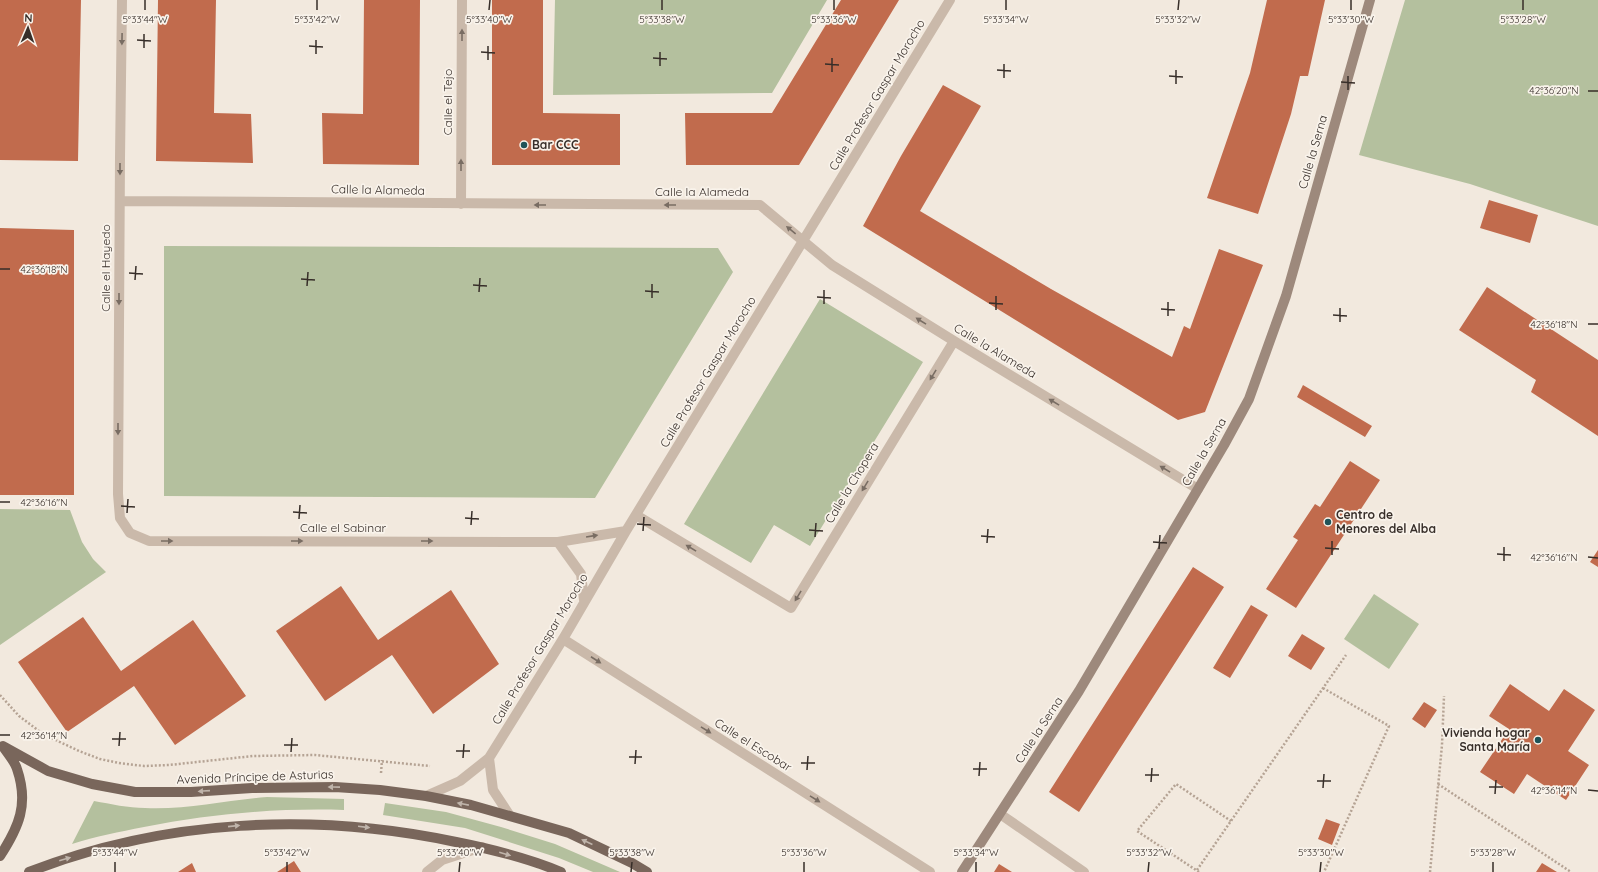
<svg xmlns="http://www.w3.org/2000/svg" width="1598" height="872" viewBox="0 0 1598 872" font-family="Quicksand,sans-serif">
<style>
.green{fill:#b4c09e}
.building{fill:#c16b4d}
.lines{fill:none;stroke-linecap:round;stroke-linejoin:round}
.path{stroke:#b5a394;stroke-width:2.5;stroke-dasharray:2 2;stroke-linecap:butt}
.street{stroke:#cab9aa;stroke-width:10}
.secondary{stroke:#9d897c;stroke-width:10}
.primary{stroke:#79665b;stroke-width:10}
.oneway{fill:#796d63}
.oneway2{fill:#bfb4aa}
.ticks{fill:none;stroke:#372e29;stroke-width:1.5}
.poi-dot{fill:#205358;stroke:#f9f3eb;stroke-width:1.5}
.labels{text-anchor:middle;stroke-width:3.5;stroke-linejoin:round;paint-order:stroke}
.street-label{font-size:12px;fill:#372e29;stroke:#f9f3eb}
.poi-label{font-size:12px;font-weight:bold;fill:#372e29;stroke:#f9f3eb;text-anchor:start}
.ticks-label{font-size:10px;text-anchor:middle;fill:#372e29;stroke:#f9f3eb;stroke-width:3.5;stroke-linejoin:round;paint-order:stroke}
</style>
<rect width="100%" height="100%" fill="#f2e9de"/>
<path class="green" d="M555 0H827L772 93 553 95Z
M1405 0H1598V226L1470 184 1359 155Z
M164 246 718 248 733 272 595 498 164 496Z
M820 299 923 362 810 546 774 525 751 563 684 524Z
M0 509 70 510 82 542 93 559 106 572 0 645Z
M1374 594 1419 624 1389 669 1344 639Z
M267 797 344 799V810C275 808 211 814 144 827 119 832 96 836 72 844L94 801C111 804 128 808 145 808 186 810 226 800 267 797Z
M385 803 446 812 501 827 555 844 620 872H593L559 858 465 828 383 815Z"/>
<path class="building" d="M0 0H81L78 161 0 160Z
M158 0H216L214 113 251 114 253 163 156 161Z
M364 0H420L419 165 323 164 322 113 363 114Z
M492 0H543V113L620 114V165H492Z
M841 0H899L799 165H686L685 113H772Z
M1267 0H1325L1308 76H1300L1291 114 1258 214 1207 198 1250 73Z
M943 85 981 106 920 211 1051 289 1172 357 1184 326 1190 329 1219 249 1263 265 1205 412 1178 420 863 226 901 156Z
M1489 200 1538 215 1530 243 1480 228Z
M0 228 74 230V495H0Z
M1487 287 1598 360V436L1531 392 1536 380 1459 330Z
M1303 385 1372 426 1365 437 1297 397Z
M1350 461 1380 480 1296 608 1266 589 1298 540 1293 537 1315 504 1320 507Z
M1598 550V567L1590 562Z
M1193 567 1224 587 1079 812 1049 792Z
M341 586 378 640 451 590 499 664 433 714 392 655 325 701 276 631Z
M1251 605 1268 615 1230 678 1213 668Z
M83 617 121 671 193 620 246 696 175 745 134 686 67 732 18 662Z
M1302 634 1325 648 1311 670 1288 656Z
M1510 684 1549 711 1564 689 1595 710 1568 751 1589 765 1566 800 1527 774 1514 794 1480 772 1509 729 1489 716Z
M1424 702 1437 710 1425 728 1412 719Z
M1326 819 1340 824 1332 845 1318 839Z
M294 861 301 872H277Z
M192 863 196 872H178Z
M1542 863 1557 872H1536Z
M999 864 1012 872H994Z"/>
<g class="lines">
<path class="path" d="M1323 688 1389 726 1324 872
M0 695 19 716 43 734 79 751 100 759 119 763 144 766 169 765 253 756 315 755 430 766
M381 773 382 760
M1438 784 1571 872
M1197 870 1346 655
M1199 872 1137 831 1176 784 1231 821
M1430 872 1442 745 1444 696"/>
<path class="street" d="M122 0 120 158 118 494 120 518 130 533 149 541 558 542 626 531
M120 201 760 205 832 265 954 341 1198 489
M461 204 462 0
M636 515 791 608 954 341
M558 542 581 574 584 600
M563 639 930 872
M489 758 493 790 510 816
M426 796 460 781 489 758 563 639 626 531 950 0
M1000 814 1084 872
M427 872 442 860 482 847"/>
<path class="secondary" d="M962 872 1079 691 1224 445 1249 399 1286 296 1370 0"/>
<path class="primary" d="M3 746 48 771 92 784 135 792H191L252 788 335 787 380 790 426 796 471 805 569 833 632 863 647 872
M0 856C19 827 29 804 17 769 15 762 9 755 4 748
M29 872C164 819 315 812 456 842 491 849 528 858 561 872"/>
</g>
<defs><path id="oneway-solid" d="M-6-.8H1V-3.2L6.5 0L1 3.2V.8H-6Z"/></defs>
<g class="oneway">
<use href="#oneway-solid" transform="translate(462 35) rotate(-90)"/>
<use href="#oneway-solid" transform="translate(122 39) rotate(91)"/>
<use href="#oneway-solid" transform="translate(461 165) rotate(-90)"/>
<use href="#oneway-solid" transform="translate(120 169) rotate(90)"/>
<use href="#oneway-solid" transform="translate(540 205) rotate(-180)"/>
<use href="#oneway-solid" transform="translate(670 205) rotate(-180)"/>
<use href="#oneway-solid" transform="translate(791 230) rotate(-141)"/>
<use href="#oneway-solid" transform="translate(119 299) rotate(90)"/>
<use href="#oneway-solid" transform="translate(921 321) rotate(-148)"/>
<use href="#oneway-solid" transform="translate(933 375) rotate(121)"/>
<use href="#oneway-solid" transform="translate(1054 402) rotate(-149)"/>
<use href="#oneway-solid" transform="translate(118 429) rotate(90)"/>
<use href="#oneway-solid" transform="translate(1165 469) rotate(-149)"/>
<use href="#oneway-solid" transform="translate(865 486) rotate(121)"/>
<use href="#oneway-solid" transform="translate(592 536) rotate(-9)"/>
<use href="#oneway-solid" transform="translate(167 541)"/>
<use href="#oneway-solid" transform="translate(297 541)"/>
<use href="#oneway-solid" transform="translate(427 541)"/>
<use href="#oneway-solid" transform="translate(691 548) rotate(-149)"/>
<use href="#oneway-solid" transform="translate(798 596) rotate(121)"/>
<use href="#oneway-solid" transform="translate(596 660) rotate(33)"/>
<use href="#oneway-solid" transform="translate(706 730) rotate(32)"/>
<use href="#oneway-solid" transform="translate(815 799) rotate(32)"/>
</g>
<g class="oneway2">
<use href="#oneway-solid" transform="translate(334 787) rotate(-179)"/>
<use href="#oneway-solid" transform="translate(204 791) rotate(176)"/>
<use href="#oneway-solid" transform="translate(463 804) rotate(-169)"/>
<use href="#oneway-solid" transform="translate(234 826) rotate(-6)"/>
<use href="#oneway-solid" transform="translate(364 827) rotate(7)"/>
<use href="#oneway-solid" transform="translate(587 842) rotate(-155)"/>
<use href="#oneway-solid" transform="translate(505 854) rotate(16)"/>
<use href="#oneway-solid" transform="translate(65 859) rotate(-16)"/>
</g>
<path class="ticks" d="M145 10V0M317 10V0M489 10 490 0M662 10V0M834 10V0M1006 10V0M1178 10 1179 0M1351 10V0M1523 10V0M137 40 151 41M309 46 323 47M144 48V34M481 52 495 53M316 54V40M653 58 667 59M488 60V46M825 64 839 65M660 66V52M997 70 1011 71M832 72V58M1169 76 1183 77M1004 78V64M1341 82 1355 83M1176 84V70M1348 90V76M1588 91H1598M0 269H10M129 273 143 274M301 279 315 280M135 280 136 266M473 285 487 286M307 286 308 272M645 291 659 292M479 292 480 278M817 297 831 298M652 298V284M989 303 1003 304M824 304V290M1161 309 1175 310M996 310V296M1333 315 1347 316M1168 316V302M1340 322V308M1588 324H1598M0 502H10M121 506 135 507M293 512 307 513M127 513 128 499M465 518 479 519M299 519 300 505M637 524 651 525M471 525 472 511M809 530 823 531M643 531 644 517M981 536 995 537M815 537 816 523M1153 542 1167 543M987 543 988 529M1325 548 1339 549M1159 549 1160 535M1497 554 1511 555M1332 555V541M1588 557 1598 558M1504 561V547M0 735H10M112 739H126M284 745H298M119 746 120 732M456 751H470M291 752 292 738M629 757H642M463 758 464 744M801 763H815M635 764 636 750M973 769H987M807 770 808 756M1145 775H1159M979 776 980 762M1317 781H1331M1151 782 1152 768M1489 787H1503M1323 788 1324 774M1588 790 1598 791M1495 794 1496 780M115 872V862M287 872V862M459 872 460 862M631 872 632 862M804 872V862M976 872V862M1148 872 1149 862M1320 872 1321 862M1493 872V862"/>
<g class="poi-dot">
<circle cx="524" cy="145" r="4"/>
<circle cx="1328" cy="522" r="4"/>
<circle cx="1538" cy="740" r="4"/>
</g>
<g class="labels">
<g class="street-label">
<text transform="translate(877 95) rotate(-59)" y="4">Calle Profesor Gaspar Morocho</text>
<text transform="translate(448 102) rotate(-90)" y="4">Calle el Tejo</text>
<text transform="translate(1313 152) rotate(-74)" y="4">Calle la Serna</text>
<text transform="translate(378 190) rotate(1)" y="4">Calle la Alameda</text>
<text x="702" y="196">Calle la Alameda</text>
<text transform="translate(106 268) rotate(-90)" y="4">Calle el Hayedo</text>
<text transform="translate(995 351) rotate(31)" y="4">Calle la Alameda</text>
<text transform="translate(708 372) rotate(-59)" y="4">Calle Profesor Gaspar Morocho</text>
<text transform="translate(1204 452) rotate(-60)" y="4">Calle la Serna</text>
<text transform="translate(852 483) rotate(-59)" y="4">Calle la Chopera</text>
<text x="343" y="532">Calle el Sabinar</text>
<text transform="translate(540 649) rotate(-59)" y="4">Calle Profesor Gaspar Morocho</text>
<text transform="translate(1039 730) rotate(-57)" y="4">Calle la Serna</text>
<text transform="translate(753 745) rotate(32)" y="4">Calle el Escobar</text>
<text transform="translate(255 777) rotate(-2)" y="4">Avenida Príncipe de Asturias</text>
</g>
<g class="poi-label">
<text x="532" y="149">Bar CCC</text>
<text x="1336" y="519">Centro de<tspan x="1336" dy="14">Menores del Alba</tspan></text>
<text x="1530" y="737" text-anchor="end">Vivienda hogar<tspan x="1530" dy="14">Santa María</tspan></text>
</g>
</g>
<g class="ticks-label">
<text x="145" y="23">5°33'44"W</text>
<text x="317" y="23">5°33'42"W</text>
<text x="489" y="23">5°33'40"W</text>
<text x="662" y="23">5°33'38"W</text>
<text x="834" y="23">5°33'36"W</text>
<text x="1006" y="23">5°33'34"W</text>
<text x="1178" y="23">5°33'32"W</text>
<text x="1351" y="23">5°33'30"W</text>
<text x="1523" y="23">5°33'28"W</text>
<text x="1554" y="94">42°36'20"N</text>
<text x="44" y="273">42°36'18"N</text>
<text x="1554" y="328">42°36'18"N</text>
<text x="44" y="506">42°36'16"N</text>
<text x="1554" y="561">42°36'16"N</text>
<text x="44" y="739">42°36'14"N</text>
<text x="1554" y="794">42°36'14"N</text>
<text x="115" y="856">5°33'44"W</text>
<text x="287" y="856">5°33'42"W</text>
<text x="460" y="856">5°33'40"W</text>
<text x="632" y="856">5°33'38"W</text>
<text x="804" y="856">5°33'36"W</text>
<text x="976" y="856">5°33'34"W</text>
<text x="1149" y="856">5°33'32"W</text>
<text x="1321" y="856">5°33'30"W</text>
<text x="1493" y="856">5°33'28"W</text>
</g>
<g transform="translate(28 28) rotate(2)" stroke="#f9f3eb" stroke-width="3" paint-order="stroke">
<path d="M0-3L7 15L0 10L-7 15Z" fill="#372e29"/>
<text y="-6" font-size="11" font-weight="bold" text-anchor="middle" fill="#372e29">N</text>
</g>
</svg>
